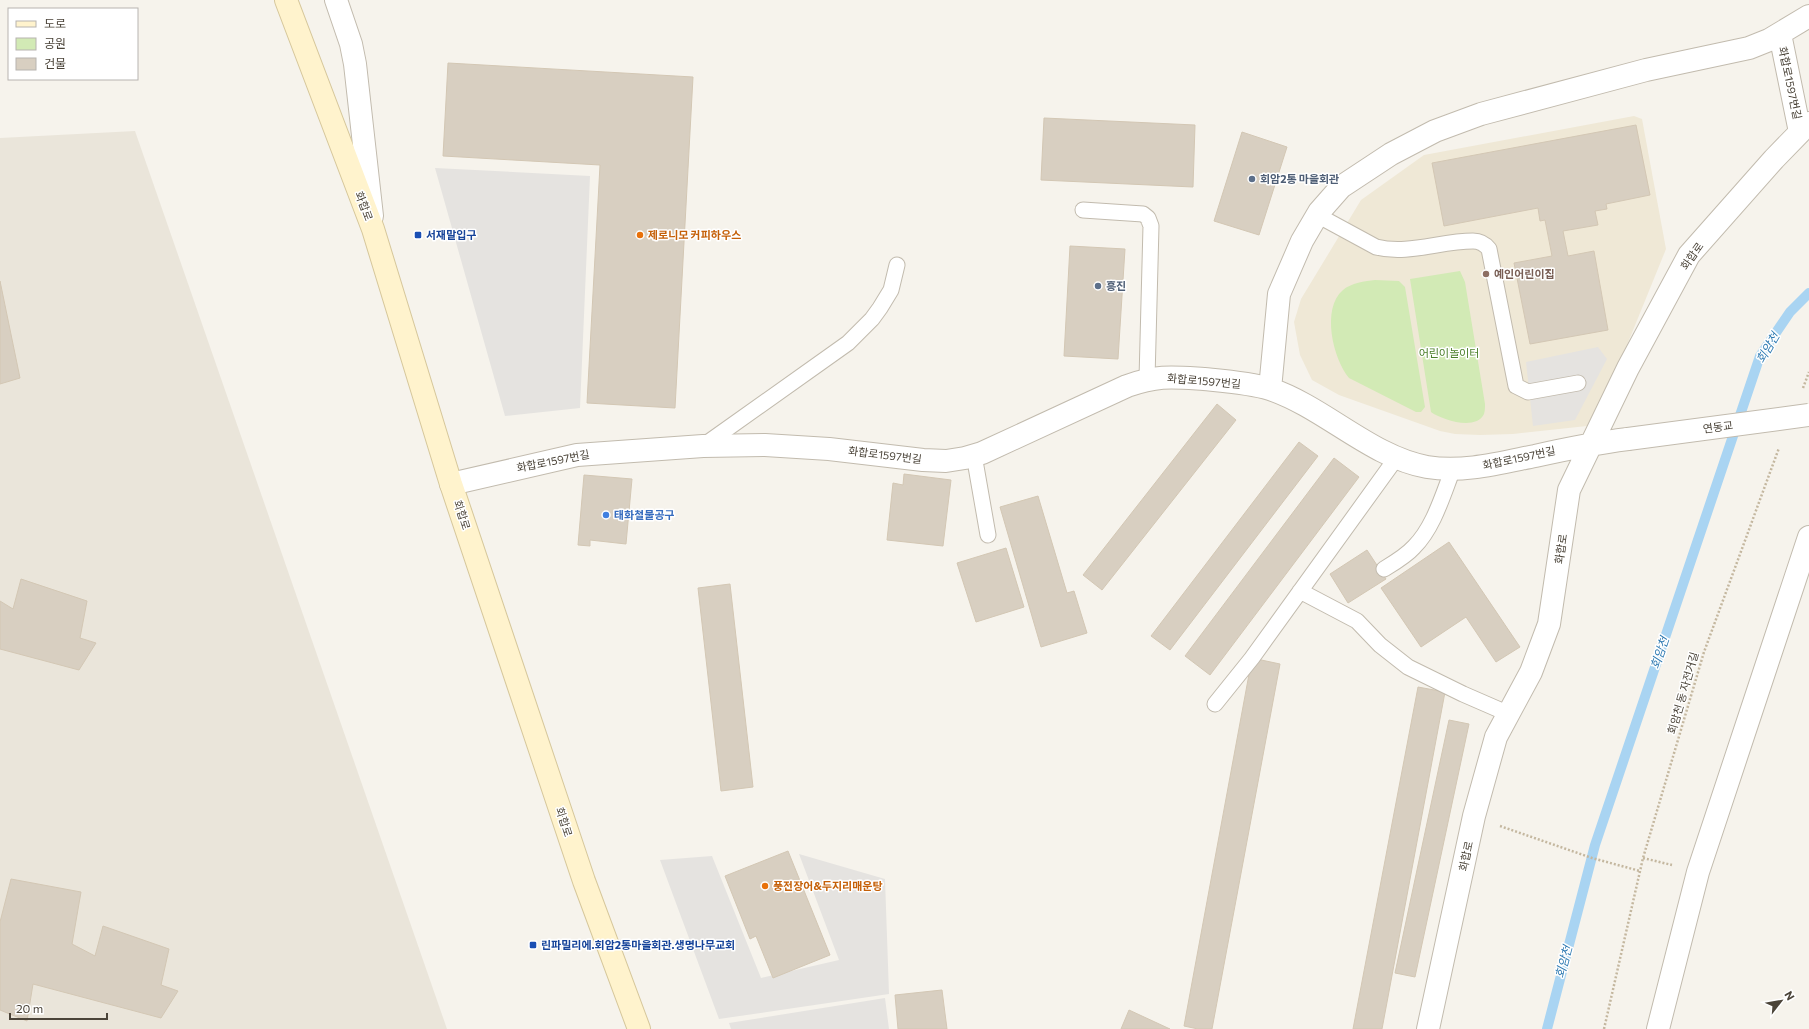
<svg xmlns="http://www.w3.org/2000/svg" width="1809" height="1029" viewBox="0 0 1809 1029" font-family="Commissioner,'Noto Sans KR',sans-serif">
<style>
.residential{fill:#eae5da}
.education{fill:#efe8d6}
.green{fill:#d2eab5}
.parking{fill:#e5e3e0}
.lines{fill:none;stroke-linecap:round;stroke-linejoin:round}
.stream{stroke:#a9d4f2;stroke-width:10}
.building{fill:#d8cfc1;stroke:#d3c7b4}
.lane-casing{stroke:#c2bbae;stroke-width:17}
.street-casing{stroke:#c2bbae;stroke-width:24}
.secondary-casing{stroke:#d6c79b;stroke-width:24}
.path{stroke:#c4b79f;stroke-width:2.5;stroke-dasharray:2 2;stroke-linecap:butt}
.lane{stroke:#fff;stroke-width:15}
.street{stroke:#fff;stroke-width:22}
.secondary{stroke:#fff3cd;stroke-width:22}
.street-bridge-casing{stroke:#c2bbae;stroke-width:24;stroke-linecap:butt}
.street-bridge{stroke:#fff;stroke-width:22}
.service-dot{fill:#5c6f8a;stroke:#fff;stroke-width:1.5}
.transit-dot{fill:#1a4fb4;stroke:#fff;stroke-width:1.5}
.food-dot{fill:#e8710a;stroke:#fff;stroke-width:1.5}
.education-dot{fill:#8d6e63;stroke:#fff;stroke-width:1.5}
.shop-dot{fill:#3f7fe0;stroke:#fff;stroke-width:1.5}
.labels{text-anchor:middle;stroke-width:3;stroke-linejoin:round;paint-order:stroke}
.street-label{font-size:11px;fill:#4b4439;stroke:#fff}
.service-label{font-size:11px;font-weight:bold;fill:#4e5e75;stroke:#fff;text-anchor:start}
.transit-label{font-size:11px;font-weight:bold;fill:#164399;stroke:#fff;text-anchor:start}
.food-label{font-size:11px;font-weight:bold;fill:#c56008;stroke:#fff;text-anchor:start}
.education-label{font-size:11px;font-weight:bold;fill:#785e54;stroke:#fff;text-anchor:start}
.park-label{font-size:11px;fill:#4a7f2a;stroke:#fff}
.shop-label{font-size:11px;font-weight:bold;fill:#366cbe;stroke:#fff;text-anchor:start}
.water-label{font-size:12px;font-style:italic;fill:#2e7ab2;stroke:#fff}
</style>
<rect width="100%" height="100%" fill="#f6f3ec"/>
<path class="residential" d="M135 131 447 1029H0V138Z"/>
<path class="education" d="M1634 116 1642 119 1666 249 1601 409 1587 426 1513 434 1480 435 1455 434 1440 431 1339 395 1312 380 1300 355 1294 322 1301 299 1361 200 1424 155Z"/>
<path class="green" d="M1460 271 1465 282 1485 404C1485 407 1485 411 1484 414 1476 431 1442 420 1431 412L1410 279Z
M1375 280 1399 281 1405 287 1425 407 1421 412H1416L1349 378C1333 359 1321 308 1343 290 1351 283 1365 281 1375 280Z"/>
<path class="parking" d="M435 168 590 176 580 408 505 416Z
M1598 347 1607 359 1575 420 1533 426 1526 362Z
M799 854 885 879 889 994 719 1019 660 860 712 856 761 978 839 960Z
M885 998 889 1029H731L729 1023Z"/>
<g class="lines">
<path class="stream" d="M1547 1029 1595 845 1760 356 1790 312 1809 293"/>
</g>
<path class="building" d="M448 63 693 77 675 408 587 403 600 165 443 156Z
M1044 118 1195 125 1193 187 1041 180Z
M1636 125 1650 195 1606 204 1607 209 1595 211 1598 225 1563 231 1568 256 1594 251 1608 330 1530 344 1514 263 1552 256 1545 220 1540 221 1538 208 1444 226 1432 163Z
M1242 132 1287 147 1259 235 1214 221Z
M1070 246 1125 249 1118 359 1064 356Z
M0 281 20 378 0 384Z
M1217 404 1236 420 1102 590 1083 575Z
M1299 442 1318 456 1170 650 1151 636Z
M1334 458 1359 477 1210 675 1185 656Z
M904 474 951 480 943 546 887 540 893 483 903 485Z
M584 475 632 479 626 544 590 540V546L578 545Z
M1038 496 1067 593 1074 591 1087 633 1041 647 1000 507Z
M1449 542 1520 647 1496 662 1466 617 1421 647 1381 588Z
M1006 548 1024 607 976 622 957 563Z
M1367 550 1386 579 1348 603 1330 574Z
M21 579 87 601 80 638 96 643 79 670 0 649V601L13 609Z
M730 584 753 787 721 791 698 588Z
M1252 658 1280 664 1212 1029H1198L1184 1026Z
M1418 687 1445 692 1382 1029H1353Z
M1449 720 1469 724 1415 977 1395 973Z
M788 851 830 955 773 978 756 936 750 939 725 876Z
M11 879 81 892 72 944 95 956 103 926 169 949 161 985 178 991 161 1018 33 984 27 1021 0 1010V922Z
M942 990 947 1029H898L895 995Z
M1129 1010 1170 1029H1121Z"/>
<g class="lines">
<g class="lane-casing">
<path id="lane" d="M1083 210 1143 214 1148 218 1151 226 1147 379
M1317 215 1376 247C1408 255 1440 241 1473 241 1480 241 1485 244 1489 249L1516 386 1528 392 1578 383
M703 446 848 343 872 319 880 308 891 290 897 265
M974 455 988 535
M1384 569C1394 563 1406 556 1414 547 1434 527 1443 494 1453 469
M1300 591 1357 621 1380 645 1408 667 1463 694 1509 714
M1215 704 1252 658 1397 457"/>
</g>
<g class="street-casing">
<path id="street" d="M336 0 351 44 355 64 372 216
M1780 34 1800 132
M1270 389 1279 294 1302 241 1319 212 1341 187 1391 154 1435 131 1481 114 1646 70 1749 48 1769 40 1809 16
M451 484 577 455 703 446 765 445 829 449 923 460 946 461 965 458 982 453 1127 386C1158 375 1172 377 1204 379 1224 381 1251 383 1270 389 1324 407 1371 457 1427 467 1463 473 1500 463 1535 456 1566 449 1596 443 1628 439
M1428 1029 1474 816 1496 737 1531 672 1549 624 1569 490 1628 368 1689 255 1774 159 1809 123
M1658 1029 1698 872 1809 537"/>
</g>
<g class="secondary-casing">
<path id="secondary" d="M286 0 373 229 451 484 584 881 639 1029"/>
</g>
<path class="path" d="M1803 388 1809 372
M1500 826 1592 858 1640 871
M1643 858 1672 865
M1604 1029 1643 858 1704 652 1779 448"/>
<use href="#lane" class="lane"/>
<use href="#street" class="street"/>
<use href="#secondary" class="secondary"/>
<g class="street-bridge-casing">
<path id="street-bridge" d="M1628 439 1809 415"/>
</g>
<use href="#street-bridge" class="street-bridge"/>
</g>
<g class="service-dot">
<circle cx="1252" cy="179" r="4"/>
<circle cx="1098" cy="286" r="4"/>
</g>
<g class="transit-dot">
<rect x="414" y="231" width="8" height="8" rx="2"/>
<rect x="529" y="941" width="8" height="8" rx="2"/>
</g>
<g class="food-dot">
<circle cx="640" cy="235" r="4"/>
<circle cx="765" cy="886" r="4"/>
</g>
<circle class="education-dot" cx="1486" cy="274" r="4"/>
<circle class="shop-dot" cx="606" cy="515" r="4"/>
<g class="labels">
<g class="street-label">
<text transform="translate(1790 83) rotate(78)" y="4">화합로1597번길</text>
<text transform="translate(364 206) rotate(69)" y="4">화합로</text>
<text transform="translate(1692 256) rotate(-55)" y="4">화합로</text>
<text transform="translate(1204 381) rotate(5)" y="4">화합로1597번길</text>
<text transform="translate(1718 427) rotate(-8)" y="4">연동교</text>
<text transform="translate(885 455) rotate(7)" y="4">화합로1597번길</text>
<text transform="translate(1519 458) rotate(-12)" y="4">화합로1597번길</text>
<text transform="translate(553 461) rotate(-11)" y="4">화합로1597번길</text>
<text transform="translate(462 515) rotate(72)" y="4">화합로</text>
<text transform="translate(1561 549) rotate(-82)" y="4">화합로</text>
<text transform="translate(1683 693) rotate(-74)" y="4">회암천 동 자전거길</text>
<text transform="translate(564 822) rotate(72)" y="4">화합로</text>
<text transform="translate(1466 856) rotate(-78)" y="4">화합로</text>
</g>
<g class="service-label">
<text x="1260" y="183">회암2통 마을회관</text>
<text x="1106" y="290">흥진</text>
</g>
<g class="transit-label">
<text x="426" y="239">서재말입구</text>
<text x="541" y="949">린파밀리에.회암2통마을회관.생명나무교회</text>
</g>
<g class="food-label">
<text x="648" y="239">제로니모 커피하우스</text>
<text x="773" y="890">풍전장어&amp;두지리매운탕</text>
</g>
<g class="education-label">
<text x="1494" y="278">예인어린이집</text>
</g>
<g class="park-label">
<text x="1449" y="357">어린이놀이터</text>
</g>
<g class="shop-label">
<text x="614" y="519">태화철물공구</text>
</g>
<g class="water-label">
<text transform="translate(1768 348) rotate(-60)" y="4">회암천</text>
<text transform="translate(1660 653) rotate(-71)" y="4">회암천</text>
<text transform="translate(1564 962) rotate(-75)" y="4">회암천</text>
</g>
</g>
<rect x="8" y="8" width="130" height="72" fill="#ffffff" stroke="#b7b4b0"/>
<rect x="16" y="21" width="20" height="6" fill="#fff3cd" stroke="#b7b4b0"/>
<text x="44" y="28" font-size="12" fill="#4b4439">도로</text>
<rect x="16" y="38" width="20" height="12" fill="#d2eab5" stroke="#b7b4b0"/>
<text x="44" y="48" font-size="12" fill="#4b4439">공원</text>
<rect x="16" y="58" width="20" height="12" fill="#d8cfc1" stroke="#b7b4b0"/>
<text x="44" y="68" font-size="12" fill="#4b4439">건물</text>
<g transform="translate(1781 1001) rotate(59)" stroke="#ffffff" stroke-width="3" paint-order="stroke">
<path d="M0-3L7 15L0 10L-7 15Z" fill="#4b4439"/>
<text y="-6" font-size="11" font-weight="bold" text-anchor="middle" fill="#4b4439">N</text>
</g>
<path d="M10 1013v6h97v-6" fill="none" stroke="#4b4439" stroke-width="2"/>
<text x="16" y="1013" font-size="12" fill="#4b4439" stroke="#ffffff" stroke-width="3" paint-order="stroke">20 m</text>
</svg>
